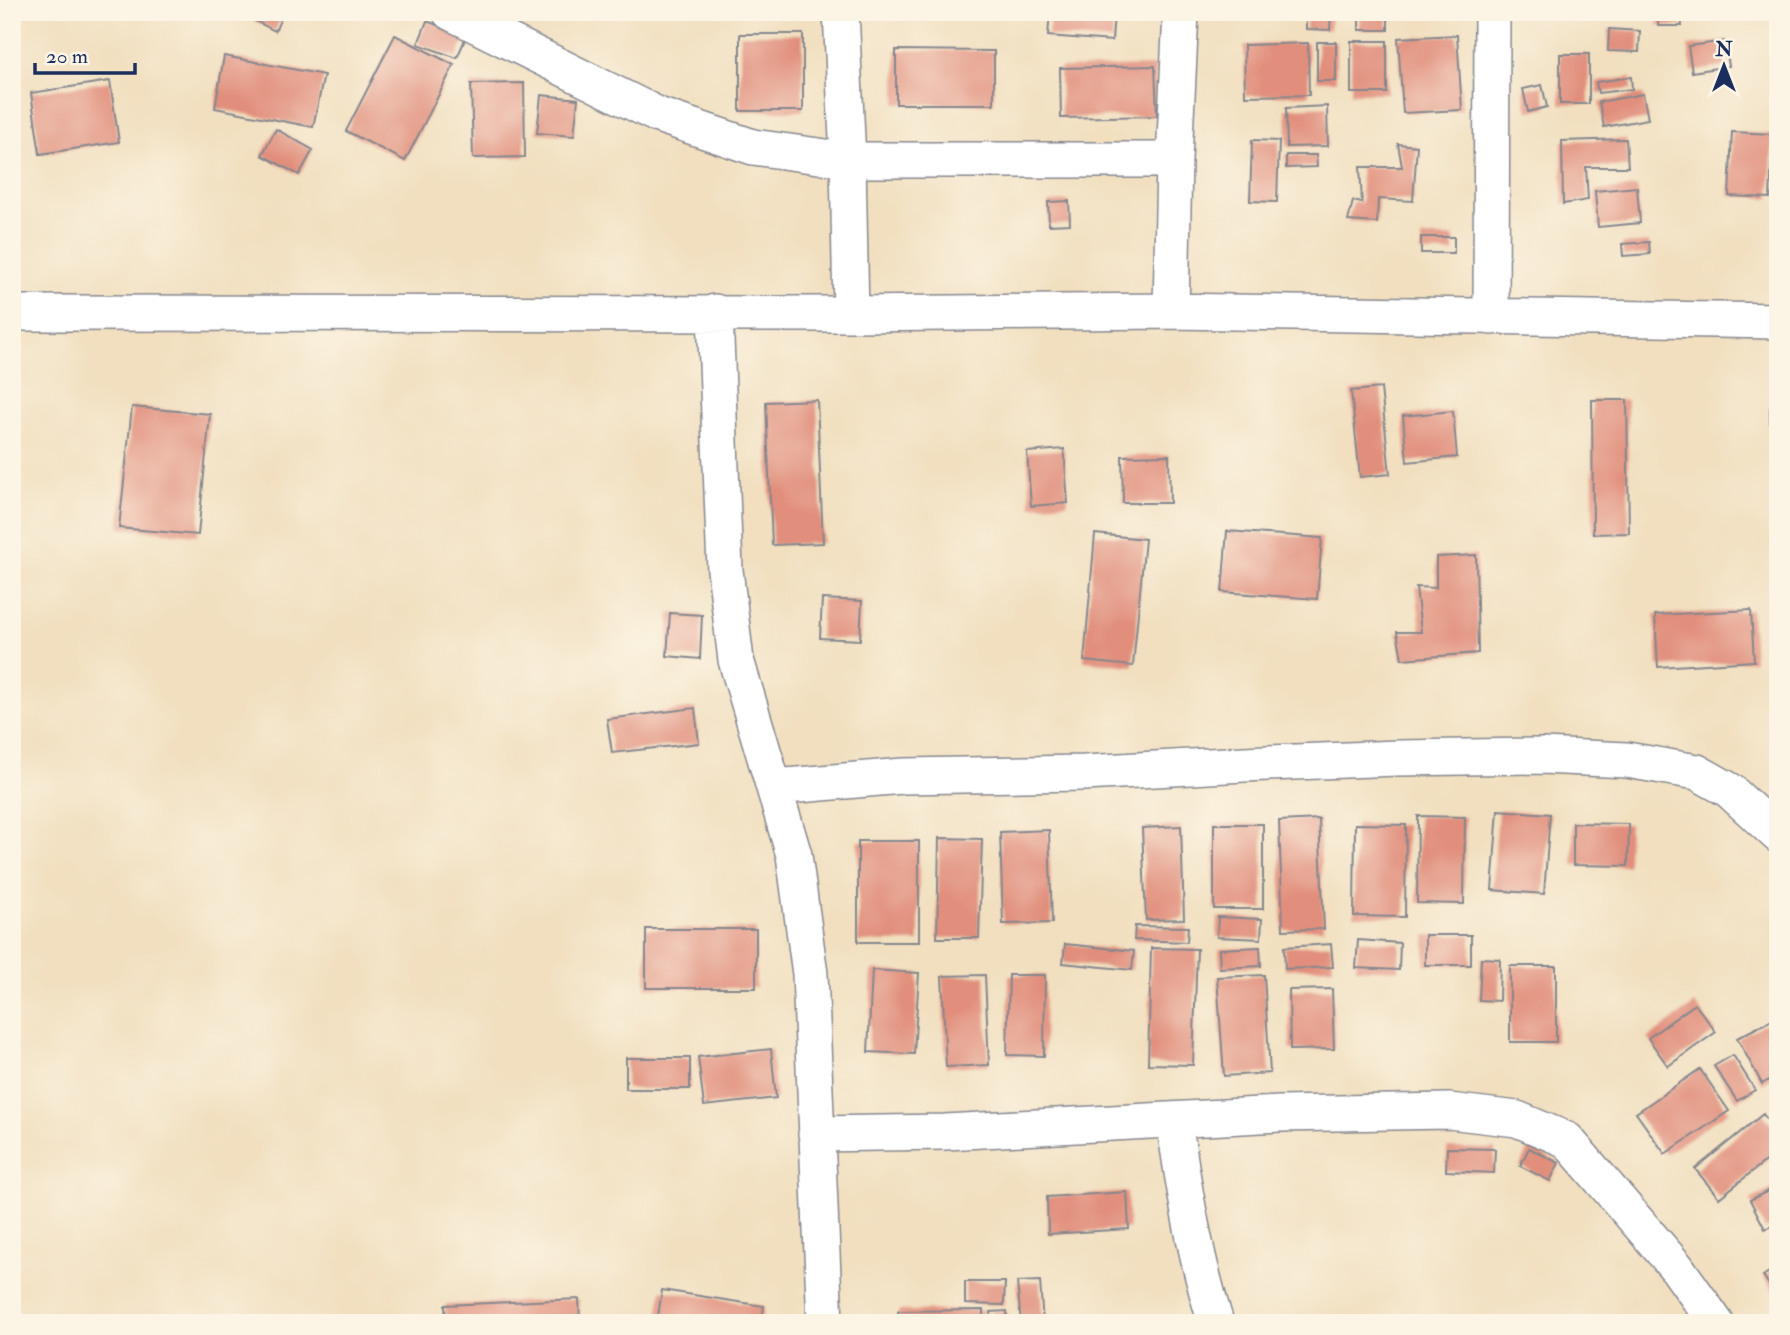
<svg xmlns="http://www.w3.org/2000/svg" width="1790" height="1335" viewBox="0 0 1790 1335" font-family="'IM FELL Double Pica',serif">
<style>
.building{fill:#e18e7c}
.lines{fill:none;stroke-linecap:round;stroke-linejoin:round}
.minor-casing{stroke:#86878e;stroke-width:38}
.minor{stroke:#fff;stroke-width:35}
</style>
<rect width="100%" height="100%" fill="#fcf5e5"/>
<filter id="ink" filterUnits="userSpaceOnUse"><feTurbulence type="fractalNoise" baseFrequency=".0143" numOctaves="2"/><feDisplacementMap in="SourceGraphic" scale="14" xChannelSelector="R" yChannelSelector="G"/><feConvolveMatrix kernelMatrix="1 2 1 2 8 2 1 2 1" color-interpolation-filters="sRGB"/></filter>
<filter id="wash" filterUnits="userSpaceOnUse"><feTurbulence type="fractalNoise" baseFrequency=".00686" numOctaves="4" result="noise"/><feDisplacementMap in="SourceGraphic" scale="28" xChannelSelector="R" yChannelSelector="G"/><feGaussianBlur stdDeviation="1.57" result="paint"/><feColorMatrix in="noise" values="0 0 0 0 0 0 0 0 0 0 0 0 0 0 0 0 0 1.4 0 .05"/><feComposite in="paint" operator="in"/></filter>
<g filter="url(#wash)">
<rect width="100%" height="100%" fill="#f1dfbf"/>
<g id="blocks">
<path class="building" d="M237 12H284L275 31Z
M1050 12H1114L1112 41 1048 36Z
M1306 12H1331L1330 30 1306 29Z
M1658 12H1681L1682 26H1658Z
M1359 16H1388V30H1359Z
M427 21 466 37 457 58 418 44Z
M1609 29 1640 31 1639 52 1608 51Z
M740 34H803V111H740Z
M395 35 454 65 405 161 346 131Z
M1457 35 1462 110 1403 113 1398 38Z
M1351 41H1387V93H1351Z
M1725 41 1729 66 1692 72 1688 46Z
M1317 42H1336V81H1317Z
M1308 43 1309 95 1245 96 1244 45Z
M896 50 994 51V104H896Z
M1560 54H1589V104H1560Z
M224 56 324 75 313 127 215 108Z
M1155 66 1157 116 1061 118 1060 68Z
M1631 77 1632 89 1598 93 1596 82Z
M110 81 119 142 40 154 31 93Z
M524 83 525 157 473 158 471 84Z
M1542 85 1547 107 1528 112 1523 89Z
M1643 94 1648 119 1604 127 1599 102Z
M541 95 578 99 574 136 537 133Z
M1327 106 1328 146 1287 147 1286 108Z
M276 129 313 150 299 175 262 155Z
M1732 132 1773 134 1770 198 1729 196Z
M1626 139 1628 167H1586L1588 200 1563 204 1562 141Z
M1252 140 1279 141 1277 202 1250 201Z
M1398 144 1417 146 1413 201 1378 199 1377 223 1348 221 1353 201 1362 203 1360 167H1402Z
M1286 155H1316L1317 167 1286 168Z
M1637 187 1640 223 1598 227 1595 191Z
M1069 201 1070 224 1049 225 1048 202Z
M1421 237H1454V253H1421Z
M1649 242 1650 254 1623 256 1622 244Z
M1381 388 1390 474 1360 477 1351 391Z
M817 400 823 543 772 545 766 402Z
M1592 400H1627L1629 533 1593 534Z
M132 407 210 414 198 535 119 528Z
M1770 408H1778V436L1770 435Z
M1453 411 1457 457 1407 462 1403 416Z
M1064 449 1068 503 1031 506 1027 452Z
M1169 455 1170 503H1123L1122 456Z
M1227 531 1322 538 1317 599 1222 592Z
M1095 534 1145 539 1133 666 1084 661Z
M1476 555 1478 653 1402 659 1397 632H1421L1416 587 1436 588V557Z
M822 599 862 601 860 640 820 638Z
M1751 610 1754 661 1658 667 1655 615Z
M670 613 702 615 700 659 667 656Z
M695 708 699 743 612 753 607 719Z
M1498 810 1550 814 1544 894 1492 890Z
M1418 816 1465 817 1464 904 1417 903Z
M1319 819 1324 929 1283 930 1279 821Z
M1573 823 1629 824 1628 866 1573 865Z
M1214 824H1263V909H1214Z
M1355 824 1406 825 1405 917 1354 916Z
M1181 826 1184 919 1146 920 1142 828Z
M1049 830 1052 923 1003 924 1000 832Z
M939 838 982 839 979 938H937Z
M858 841H919V942H858Z
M1218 917 1262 919 1261 939 1217 937Z
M1135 926 1188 927 1187 942 1134 940Z
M646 929H756V988H646Z
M1425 935H1471V965H1425Z
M1358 940 1400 943 1399 970 1356 968Z
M1065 944 1134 951 1132 970 1063 963Z
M1331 944 1333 967 1285 969 1284 947Z
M1260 947 1261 966 1220 968 1219 949Z
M1151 948 1197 949 1193 1065 1148 1064Z
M1481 958 1500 959 1499 1001 1479 1000Z
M1510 966H1556V1042H1510Z
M872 970 919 973 914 1054 868 1052Z
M985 975 989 1065 946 1067 942 976Z
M1009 975H1045L1044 1056 1007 1055Z
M1264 975 1270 1073 1224 1076 1217 977Z
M1332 989 1334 1049 1290 1050 1289 990Z
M1695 1004 1716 1032 1668 1066 1648 1038Z
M1777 1017 1778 1075 1762 1084 1737 1038Z
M771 1049 776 1098 704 1106 698 1057Z
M1733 1055 1755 1090 1737 1101 1714 1066Z
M626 1058H690V1089H626Z
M1700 1069 1729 1111 1665 1154 1636 1113Z
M1763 1114 1778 1133V1151L1719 1198 1695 1169Z
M1447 1148 1495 1149 1494 1173 1446 1171Z
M1529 1148 1559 1163 1550 1181 1520 1166Z
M1778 1186V1223L1765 1229 1750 1200Z
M1127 1192 1129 1229 1048 1234 1047 1197Z
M1778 1266V1298L1763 1276Z
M1040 1281 1043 1323H1021L1017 1282Z
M965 1282H1005L1004 1305 965 1304Z
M662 1290 764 1306 762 1323H657Z
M579 1299 580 1323H446L445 1305Z
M983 1310V1323H898V1311Z
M1007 1311V1323H992L991 1312Z"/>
</g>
</g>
<g filter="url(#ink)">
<use href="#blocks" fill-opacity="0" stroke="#86878e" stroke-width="2"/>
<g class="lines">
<g class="minor-casing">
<path id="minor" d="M450 12 658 115 753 147 848 160H1174
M841 12 848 160 851 314
M1171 311 1174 160 1181 12
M715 312 725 570 736 660 794 855 810 974 825 1323
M12 313 851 314 1171 311 1778 321
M1491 317 1492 12
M775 787 903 776 1084 773 1244 764 1398 758 1542 756 1627 760 1697 772 1729 790 1778 835
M1174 1120C1184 1189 1195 1257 1216 1323
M816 1134 945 1132 1279 1114 1449 1111 1517 1119 1567 1140 1677 1268 1716 1323"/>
</g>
<use href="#minor" class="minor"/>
</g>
</g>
<rect width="1790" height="1335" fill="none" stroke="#fcf5e5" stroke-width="42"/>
<g transform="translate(1724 66)" stroke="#fcf5e5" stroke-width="5" paint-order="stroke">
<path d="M0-5L12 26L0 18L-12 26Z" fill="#1b2f5e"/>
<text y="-10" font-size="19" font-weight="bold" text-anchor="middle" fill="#1b2f5e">N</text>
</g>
<path d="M35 63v10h100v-10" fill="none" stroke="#1b2f5e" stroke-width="3.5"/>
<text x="46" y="63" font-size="21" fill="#1b2f5e" stroke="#fcf5e5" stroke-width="5" paint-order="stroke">20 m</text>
</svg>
